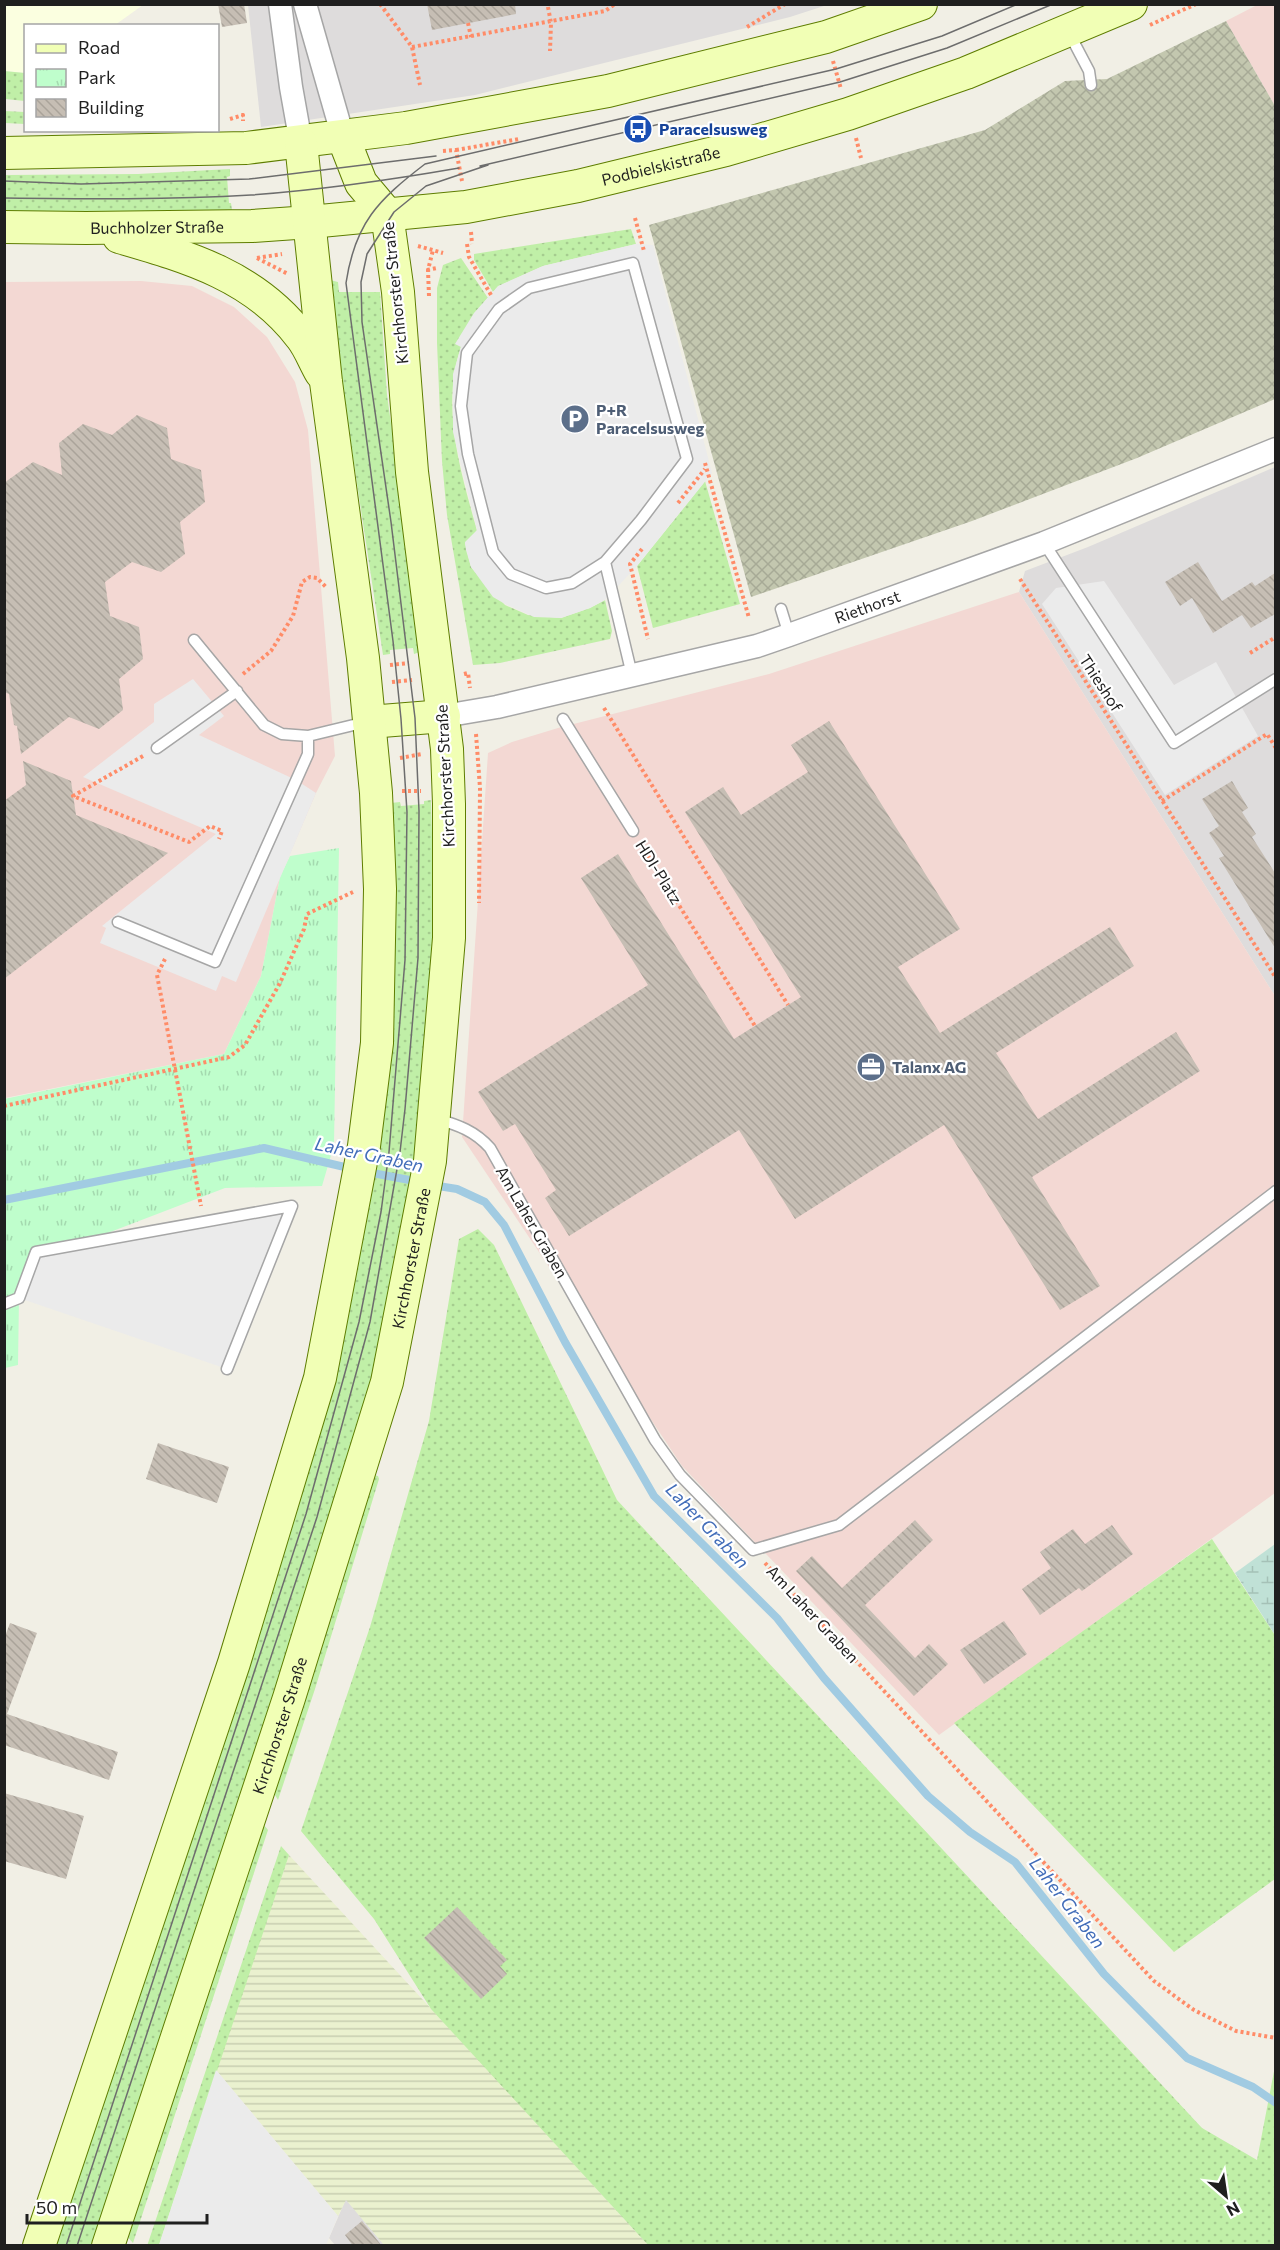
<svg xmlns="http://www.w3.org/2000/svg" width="1280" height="2250" viewBox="0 0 1280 2250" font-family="Commissioner,sans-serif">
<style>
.residential{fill:#dedcdc}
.commercial{fill:#f3d8d3}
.education{fill:#fbffe0}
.construction{fill:url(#construction-cross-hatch)}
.farmland{fill:url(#farmland-rules)}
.grass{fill:url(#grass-dots)}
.wetland{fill:url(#wetland-marsh)}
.park{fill:url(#park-tufts)}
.parking{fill:#ebebeb}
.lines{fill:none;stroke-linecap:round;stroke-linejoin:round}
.stream{stroke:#a1cbe2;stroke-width:8}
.building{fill:url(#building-back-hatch)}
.lane-casing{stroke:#a6a6a6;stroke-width:13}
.street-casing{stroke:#a6a6a6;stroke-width:25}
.secondary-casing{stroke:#5e7d00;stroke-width:34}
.path{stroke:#ff8c68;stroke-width:4;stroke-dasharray:3 3;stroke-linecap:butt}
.lane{stroke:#fff;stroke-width:10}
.street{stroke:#fff;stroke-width:22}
.secondary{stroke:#f1ffb5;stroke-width:32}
.tram{stroke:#6d6d6d;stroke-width:1.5}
.labels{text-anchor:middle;stroke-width:4.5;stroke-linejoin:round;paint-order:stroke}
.transit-label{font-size:16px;font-weight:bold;fill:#164399;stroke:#fff;text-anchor:start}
.street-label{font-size:16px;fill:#1f1f1f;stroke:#fff}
.service-label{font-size:16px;font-weight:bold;fill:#4e5e75;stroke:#fff;text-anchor:start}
.water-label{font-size:18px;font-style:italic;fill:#426db9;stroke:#fff}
</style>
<defs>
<pattern id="construction-cross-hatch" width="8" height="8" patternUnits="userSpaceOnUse" patternTransform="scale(1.5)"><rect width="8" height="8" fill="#c3c7af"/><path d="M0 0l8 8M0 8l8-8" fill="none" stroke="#a7aa96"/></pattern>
<pattern id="farmland-rules" width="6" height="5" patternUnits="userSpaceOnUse" patternTransform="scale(1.5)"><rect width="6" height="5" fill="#eaf1cf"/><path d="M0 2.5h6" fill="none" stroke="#c8ceb1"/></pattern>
<pattern id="grass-dots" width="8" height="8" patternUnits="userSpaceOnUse" patternTransform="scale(1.5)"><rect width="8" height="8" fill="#c0efa7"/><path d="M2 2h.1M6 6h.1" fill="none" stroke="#a5cc8f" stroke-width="1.8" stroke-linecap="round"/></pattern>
<pattern id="wetland-marsh" width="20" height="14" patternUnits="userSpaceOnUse" patternTransform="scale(1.5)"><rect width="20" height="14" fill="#c0e1d6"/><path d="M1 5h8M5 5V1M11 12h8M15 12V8" fill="none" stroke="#a5c1b7"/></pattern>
<pattern id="park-tufts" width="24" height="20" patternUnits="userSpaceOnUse" patternTransform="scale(1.5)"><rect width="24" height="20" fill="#bffecc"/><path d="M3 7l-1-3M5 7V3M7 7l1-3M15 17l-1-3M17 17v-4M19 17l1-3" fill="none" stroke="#a4d9af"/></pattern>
<pattern id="building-back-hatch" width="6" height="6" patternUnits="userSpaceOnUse" patternTransform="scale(1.5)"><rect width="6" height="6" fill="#c6beb4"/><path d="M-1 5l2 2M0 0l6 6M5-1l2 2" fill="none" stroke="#aaa39a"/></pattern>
</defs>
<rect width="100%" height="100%" fill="#f1efe5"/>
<path class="residential" d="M248 5H827L790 17 475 95 261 127Z
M1275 467V996L1019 592 1025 571 1088 547Z
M346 2199 384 2245H335L329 2238Z"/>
<path class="commercial" d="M1257 5H1275V106L1226 21Z
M141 281 192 286 234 307 267 337 295 382 308 430 335 756 316 793 280 877 261 976 224 1054 5 1098V282Z
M1019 592 1275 996V1493L939 1735 682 1466 462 1137 488 753 512 742 558 728 769 674Z"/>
<path class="education" d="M5 4H143V5L115 25 26 26 25 73 5 71Z"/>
<path class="construction" d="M1226 21 1275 106V399L1137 458 972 521 751 597 649 225 985 130 1065 81 1107 79Z"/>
<path class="farmland" d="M289 1855 498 2081 648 2245H384L346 2200 338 2216 216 2070Z"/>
<path class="grass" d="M4 71 25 73V101L5 99Z
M4 111 25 112V124L5 123Z
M230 169V176L227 177 229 203H231L232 210 5 214V175L138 174Z
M631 229 636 244 543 266 499 286 493 292 474 260V254Z
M461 258 488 298C474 313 470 322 463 341 439 405 460 468 477 531L465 543 471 567 505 605 528 615 561 618 590 608 605 600 612 631 610 639 500 663 473 665 447 515 442 461 437 343V288L443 265Z
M326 279 338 282 339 292H380L387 395 423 651 414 654 413 648 390 650V654L383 655Z
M705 481 740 604 653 628 637 566Z
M431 800 435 937 414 1174 370 1399 96 2245 54 2246 320 1421 391 803 400 802 401 806 424 804V801Z
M478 1229 494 1245 617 1500 1202 2128 1257 2160 1275 2066V2245H648L431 2009 374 1919 301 1831 370 1627 429 1421 459 1239Z
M374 1475 378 1476 379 1479 315 1689 278 1800 272 1790Z
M1212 1539 1275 1635V1879L1174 1952 954 1723Z
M263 1824 268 1830 133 2243 125 2234Z
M281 1846 289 1855 159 2245 147 2246Z"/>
<path class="wetland" d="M1275 1544V1635L1235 1573Z"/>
<path class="park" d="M339 848 334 1145 322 1186 225 1188 79 1244 19 1298 18 1365 5 1368 4 1099 224 1054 261 976 280 877 290 856Z"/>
<path class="parking" d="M636 244 653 245 712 473 637 566 605 600 590 608 561 618 534 617 505 604 493 597 471 567 466 550 465 542 477 530 453 432V374L461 347 455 344 474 313 498 286 543 266Z
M1104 581 1174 685 1216 662 1258 736 1165 795 1042 604 1056 588Z
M193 679 224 716 199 735 296 780 316 793 236 982 222 976 216 991 100 943 106 928 102 926 216 834 83 777 154 722V704Z
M292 1206 227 1369 19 1298 36 1252Z
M216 2070 338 2216 326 2245H159Z"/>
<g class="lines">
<path class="stream" d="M367 1172 420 1182
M432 1185 457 1189 485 1202 504 1225 565 1342 654 1496 777 1618 824 1678 928 1796 970 1832 1015 1862 1104 1974 1187 2058 1253 2087 1276 2103
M4 1200 264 1148 353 1169"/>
</g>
<path class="building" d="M218 4H244L247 23 222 27Z
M427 4H515L516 14 432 30Z
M137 415 167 428 171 459 201 470 205 502 180 522 185 554 161 572 132 562 105 582 110 616 139 627 143 659 119 679 123 710 99 729 69 717 21 754 17 726 14 725 9 694 4 692V483L33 462 62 475 59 443 83 424 112 435Z
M1198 562 1222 601 1252 582 1255 586 1275 573V614L1251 628 1242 615 1213 633 1192 598 1180 606 1165 582Z
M829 721 960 929 898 967 940 1033 1110 927 1134 966 996 1053 1038 1119 1176 1032 1200 1071 1032 1177 1100 1286 1060 1310 944 1125 795 1219 739 1130 569 1236 545 1198 556 1190 515 1124 503 1131 478 1092 648 985 581 878 618 854 734 1039 801 997 685 812 723 787 741 815 808 772 791 745Z
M23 761 71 781 76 815 168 853 4 979V801L26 785Z
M1232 781 1248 808 1242 812 1256 834 1252 837 1275 873V948L1219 858 1224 856 1209 833 1219 826 1202 799Z
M158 1443 229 1467 217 1503 146 1479Z
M915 1520 933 1540 865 1605 915 1658 929 1644 948 1664 914 1696 796 1571 812 1556 842 1588Z
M1112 1525 1133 1554 1082 1591 1079 1588 1040 1615 1022 1589 1051 1568 1040 1552 1073 1529 1085 1544Z
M1004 1621 1027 1654 984 1684 960 1650Z
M10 1623 37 1633 7 1714 118 1752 109 1780 4 1745V1639Z
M4 1793 84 1816 66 1879 4 1861Z
M457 1907 507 1960 500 1966 507 1974 481 1999 424 1938Z
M362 2221 382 2246H353L345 2235Z"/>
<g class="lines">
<g class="lane-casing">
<path id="lane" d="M1069 33 1089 71 1091 85
M633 263 687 459 641 520 605 562 572 583 546 588 511 574 493 552 468 454 461 406 467 353 499 309 529 288Z
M1044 543 1174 743 1276 679
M605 562 632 675
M781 609 789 635
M194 640 264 725 282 734 308 736 366 722
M563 719 633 831
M157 748 237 691
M118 922 215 962 308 754V736
M437 1119C458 1125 475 1131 490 1148L655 1440 680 1475 753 1550 839 1525 1276 1191
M4 1304 19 1298 36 1252 292 1206 227 1369"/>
</g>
<g class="street-casing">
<g id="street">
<path d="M280 4 291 87 301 143"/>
<path d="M305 4 343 137"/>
<path id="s1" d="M444 716 497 707 757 646 789 635 1044 543 1276 449"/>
</g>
</g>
<g class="secondary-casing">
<g id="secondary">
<path d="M4 153 246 148 406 128 608 91 826 37 921 4"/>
<path id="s2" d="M4 227 86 228 252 226 310 222 466 207 578 186 726 150 848 114 966 73 1131 4"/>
<path d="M119 237C188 257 255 276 301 337 309 347 314 361 321 373"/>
<path d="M369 722 444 716"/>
<path d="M39 2246 234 1663 320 1378 364 1146 377 1043 380 889 376 793 363 658 326 382 301 143"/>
<path id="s3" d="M108 2246 289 1698 387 1382 430 1161 449 938V804L447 749 412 472 398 292 387 214 361 183 343 137"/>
</g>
</g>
<path class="path" d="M380 4 412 47 420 85
M548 7 551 23 550 51
M468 23 471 37
M1150 25 1196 4
M747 27 785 4
M412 47 605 11 615 4
M833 61 841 89
M230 119 243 115V121
M856 138 861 158
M456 150 519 139
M443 151 456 150 462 181
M635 218 644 251
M471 232 472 244
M467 244 469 257 491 295
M418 246 443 253
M257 258 282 254
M257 258 288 274
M427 270 437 268
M429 296 428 270 433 250
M705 463 749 618
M678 503 705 469
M642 549 630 564 648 639
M1020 579 1276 978
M1250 653 1276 637
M390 665 409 663
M243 674 271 651 293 616 302 582 310 577 317 578 326 587
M464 674 468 673 470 688
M392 682 412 680
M604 708 788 1005
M476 734 480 788 479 903
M143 756 73 796 189 842 210 826 222 831 219 839
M400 758 422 754
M402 791H421
M1162 801 1267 734 1276 748
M641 845 755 1026
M165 959 157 975 201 1206
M4 1106 229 1057 245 1045 280 983 304 929 307 914 353 892
M765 1563 1154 1981 1194 2010 1236 2031 1276 2038"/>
<use href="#lane" class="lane"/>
<use href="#street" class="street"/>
<use href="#secondary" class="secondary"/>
<path class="tram" d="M480 166 840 82 947 48 1053 4
M4 181 81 184 249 179 436 156
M4 198C86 199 169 200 251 195 320 190 390 180 459 168
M66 2246 306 1514 359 1322 381 1212 389 1152 405 960 407 812 401 719 393 641 346 283C355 223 378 200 425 164L836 69 942 36 1018 4
M77 2246 317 1517 370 1322 400 1152 405 1109 418 958 419 811 415 718 391 522 362 322 361 282 367 254 394 212 426 186 488 165"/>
</g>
<defs>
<g id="bus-disc" transform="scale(1.5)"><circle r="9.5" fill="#1a4fb4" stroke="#fff"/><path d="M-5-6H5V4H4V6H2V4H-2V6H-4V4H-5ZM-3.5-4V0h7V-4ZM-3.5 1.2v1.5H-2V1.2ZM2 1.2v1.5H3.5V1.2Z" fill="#fff"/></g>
<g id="parking-disc" transform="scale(1.5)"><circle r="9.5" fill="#5c6f8a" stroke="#fff"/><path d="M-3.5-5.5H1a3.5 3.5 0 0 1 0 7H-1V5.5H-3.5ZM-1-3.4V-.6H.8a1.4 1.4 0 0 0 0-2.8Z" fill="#fff"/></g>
<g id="office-disc" transform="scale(1.5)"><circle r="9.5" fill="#5c6f8a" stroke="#fff"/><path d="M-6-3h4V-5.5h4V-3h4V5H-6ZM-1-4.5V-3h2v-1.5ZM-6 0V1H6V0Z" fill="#fff"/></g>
</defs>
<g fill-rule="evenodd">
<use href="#bus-disc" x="638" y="129"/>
<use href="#parking-disc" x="575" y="419"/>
<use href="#office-disc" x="871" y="1067"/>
</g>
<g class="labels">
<g class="transit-label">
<text x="659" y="135">Paracelsusweg</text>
</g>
<g class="street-label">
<text dy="6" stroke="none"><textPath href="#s2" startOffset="662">Podbielskistraße</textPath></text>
<text dy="6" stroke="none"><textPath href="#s2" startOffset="153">Buchholzer Straße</textPath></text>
<text transform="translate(395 293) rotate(-96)" y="6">Kirchhorster Straße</text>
<text dy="6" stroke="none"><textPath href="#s1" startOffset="438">Riethorst</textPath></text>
<text transform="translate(1101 683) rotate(57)" y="6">Thieshof</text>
<text transform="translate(445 776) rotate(-93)" y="6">Kirchhorster Straße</text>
<text transform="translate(659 872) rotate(58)" y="6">HDI-Platz</text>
<text transform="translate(532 1222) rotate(60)" y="6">Am Laher Graben</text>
<text dy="6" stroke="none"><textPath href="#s3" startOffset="1034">Kirchhorster Straße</textPath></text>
<text transform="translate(813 1614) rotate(47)" y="6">Am Laher Graben</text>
<text dy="6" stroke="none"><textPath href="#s3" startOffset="548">Kirchhorster Straße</textPath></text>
</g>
<g class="service-label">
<text x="596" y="416">P+R<tspan x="596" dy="18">Paracelsusweg</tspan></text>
<text x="892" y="1073">Talanx AG</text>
</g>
<g class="water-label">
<text transform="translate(369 1155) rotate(12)" y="6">Laher Graben</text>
<text transform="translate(707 1526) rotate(46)" y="6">Laher Graben</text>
<text transform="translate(1067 1903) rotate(52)" y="6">Laher Graben</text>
</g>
</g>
<rect width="1280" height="2250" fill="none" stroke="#1f1f1f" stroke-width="12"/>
<rect x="24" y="24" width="195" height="108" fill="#ffffff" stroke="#a5a5a5" stroke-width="1.5"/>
<rect x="36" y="44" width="30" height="9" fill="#f1ffb5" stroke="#a5a5a5" stroke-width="1.5"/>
<text x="78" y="54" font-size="18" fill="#1f1f1f">Road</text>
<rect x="36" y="69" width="30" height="18" fill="url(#park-tufts)" stroke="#a5a5a5" stroke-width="1.5"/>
<text x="78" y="84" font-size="18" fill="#1f1f1f">Park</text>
<rect x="36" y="99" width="30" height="18" fill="url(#building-back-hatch)" stroke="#a5a5a5" stroke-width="1.5"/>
<text x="78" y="114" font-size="18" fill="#1f1f1f">Building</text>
<g transform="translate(1226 2196) rotate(151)" stroke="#ffffff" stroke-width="4.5" paint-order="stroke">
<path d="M0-4.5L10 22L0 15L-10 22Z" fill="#1f1f1f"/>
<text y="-9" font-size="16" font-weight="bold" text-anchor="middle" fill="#1f1f1f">N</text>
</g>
<path d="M27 2214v9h180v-9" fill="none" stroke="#1f1f1f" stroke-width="3"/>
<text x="36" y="2214" font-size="18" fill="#1f1f1f" stroke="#ffffff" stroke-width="4.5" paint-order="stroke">50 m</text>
</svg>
